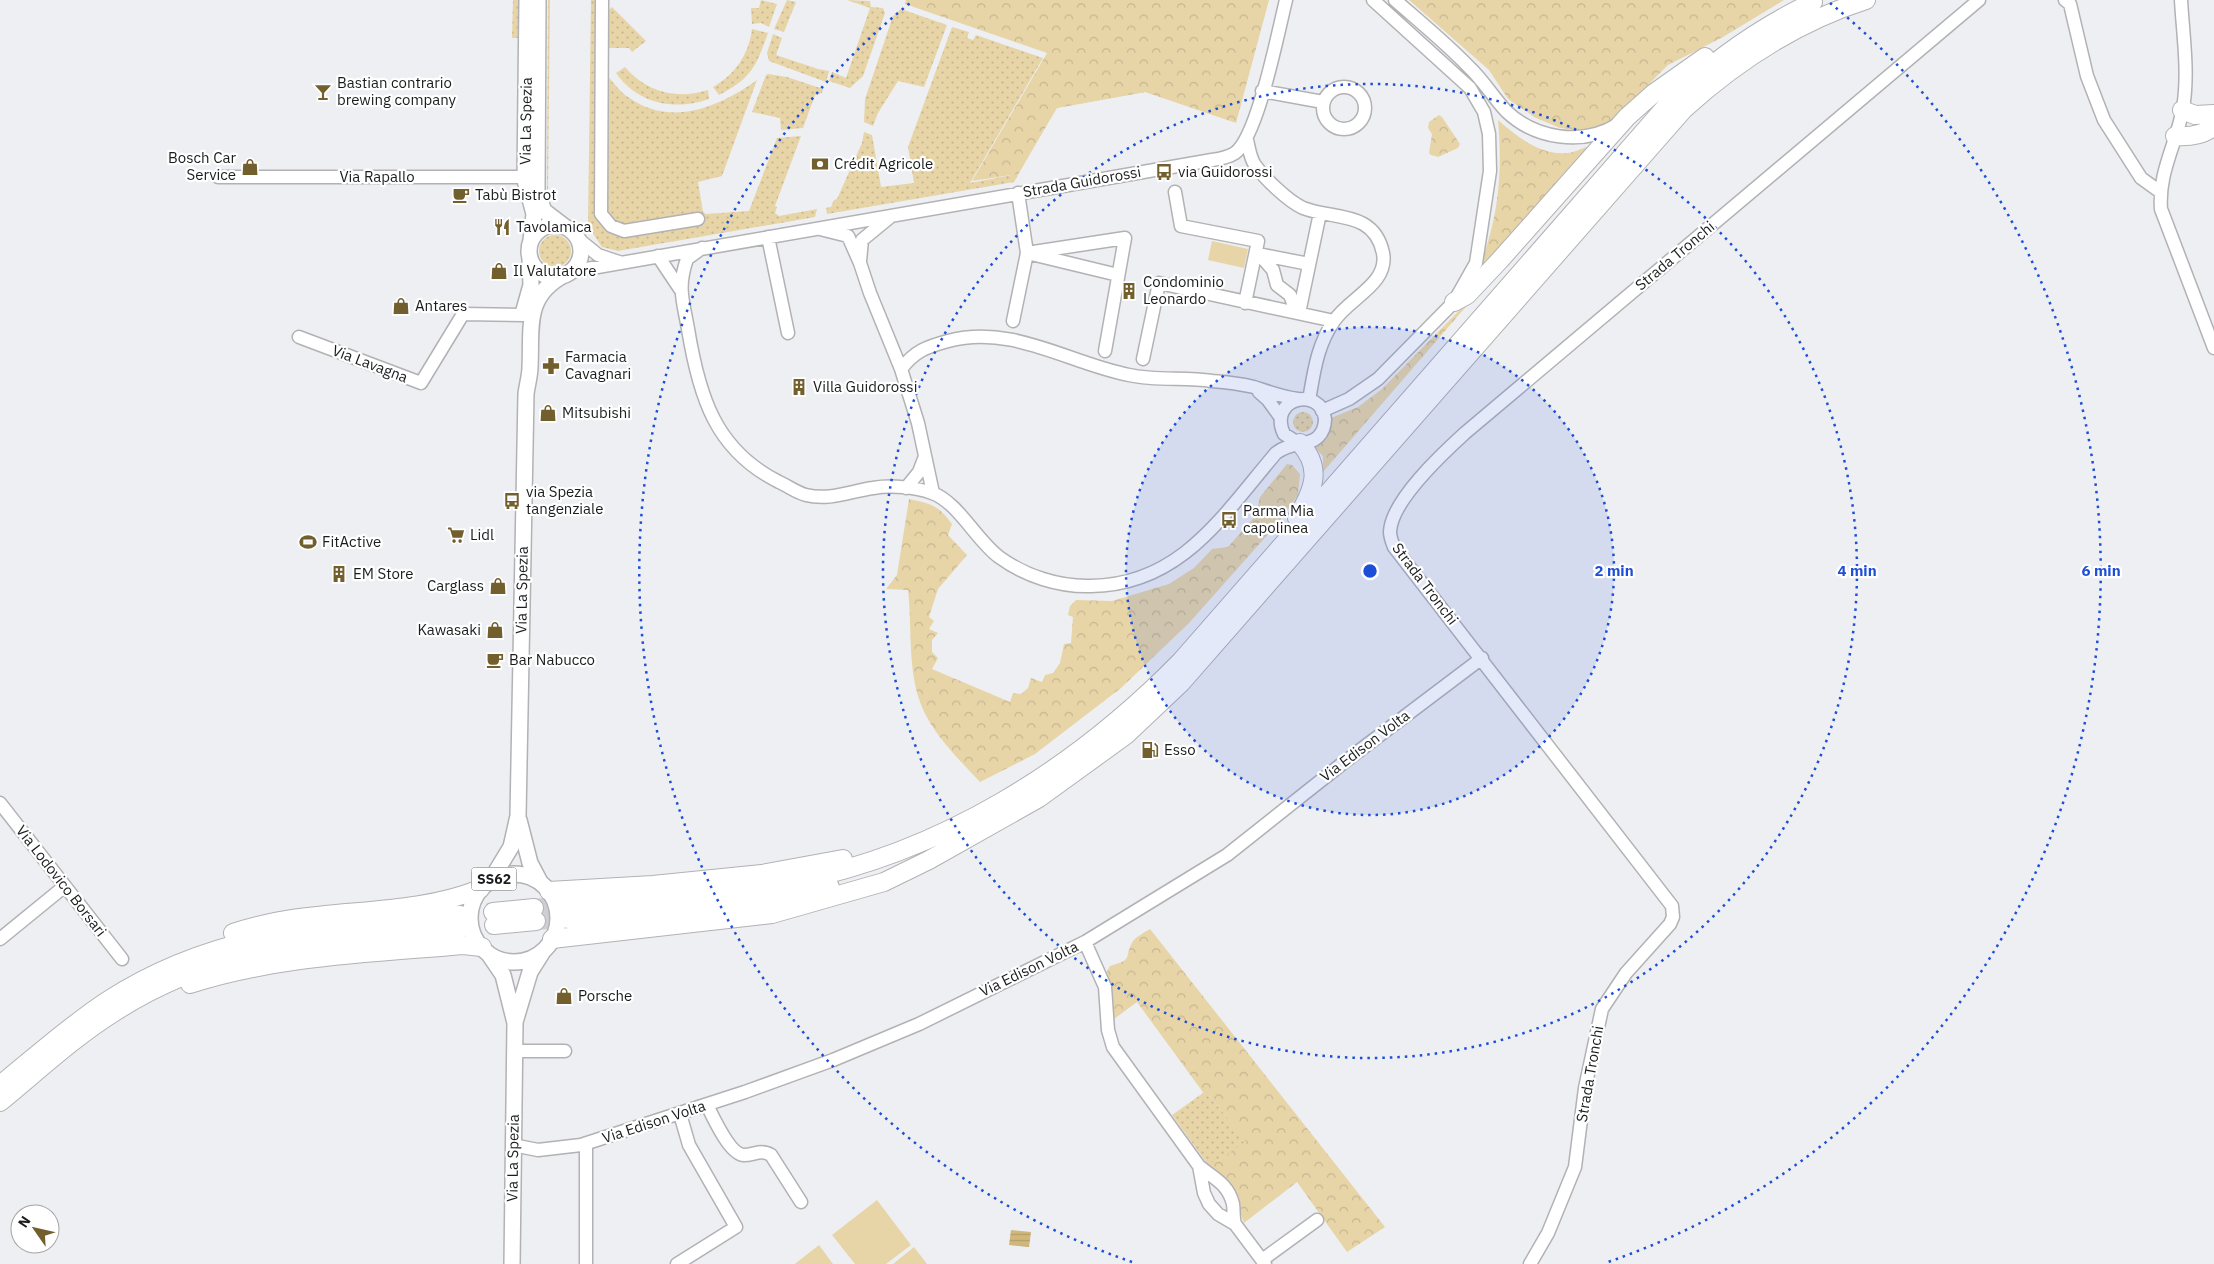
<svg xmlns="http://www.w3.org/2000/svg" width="2214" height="1264" viewBox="0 0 2214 1264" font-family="'IBM Plex Sans',sans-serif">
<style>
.grass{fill:url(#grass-dots)}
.forest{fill:url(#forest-crowns)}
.pitch{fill:#e7d5a8}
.water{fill:url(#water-rules)}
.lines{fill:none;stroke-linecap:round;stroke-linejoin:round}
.highway-tunnel{stroke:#cecfd2;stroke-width:18;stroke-dasharray:18 9;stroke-linecap:butt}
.minor-casing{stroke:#b2b2b5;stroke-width:15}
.major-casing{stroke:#b2b2b5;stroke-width:18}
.highway-casing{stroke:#b2b2b5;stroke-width:20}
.minor{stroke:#fff;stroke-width:12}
.major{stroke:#fff;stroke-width:15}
.highway{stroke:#fff;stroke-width:18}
.ring{fill:none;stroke:#1d4ed8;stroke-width:2.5;stroke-dasharray:2.5 5}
.labels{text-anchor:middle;stroke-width:4.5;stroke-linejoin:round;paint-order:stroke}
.shield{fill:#fff;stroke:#5f6061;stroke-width:1}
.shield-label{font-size:14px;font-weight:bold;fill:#1b1c1d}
.poi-label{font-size:15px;fill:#1b1c1d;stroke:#fff;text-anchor:start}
.street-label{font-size:15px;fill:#1b1c1d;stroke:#fff}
.centre{fill:#1d4ed8;stroke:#fff;stroke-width:2.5}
.ring-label{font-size:15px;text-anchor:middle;font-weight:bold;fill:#1d4ed8;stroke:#fff;stroke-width:4.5;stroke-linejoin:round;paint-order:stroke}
</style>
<defs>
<pattern id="grass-dots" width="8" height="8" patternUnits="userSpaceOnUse" patternTransform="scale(1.25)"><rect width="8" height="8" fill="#e7d5a8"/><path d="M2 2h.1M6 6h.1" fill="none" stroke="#c6b690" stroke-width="1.8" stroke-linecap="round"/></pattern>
<pattern id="forest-crowns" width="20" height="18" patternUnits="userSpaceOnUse" patternTransform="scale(1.25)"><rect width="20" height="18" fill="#e7d5a8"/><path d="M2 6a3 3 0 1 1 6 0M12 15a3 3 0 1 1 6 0" fill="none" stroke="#c6b690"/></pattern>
<pattern id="water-rules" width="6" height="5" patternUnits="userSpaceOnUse" patternTransform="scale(1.25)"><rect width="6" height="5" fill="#d1b77a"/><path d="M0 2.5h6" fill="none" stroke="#b39d69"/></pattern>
</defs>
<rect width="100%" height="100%" fill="#eeeff2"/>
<path class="grass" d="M513 0H519V38H512Z
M548 0H550L548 190H547Z
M591 0H598L594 206C597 224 610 235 629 235L699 223 697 214 624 226C613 224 606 218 604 206L605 81 609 78C615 84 620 92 628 97 671 128 719 107 757 80L722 176 698 182 703 212 706 214 749 211 777 138 801 136 775 206 777 207 775 213 779 216 817 209 815 217 618 251 602 247 588 226Z
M761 0 777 4 769 27 761 23 752 24 751 8H759Z
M787 0 796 2 784 32 774 29Z
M847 0 870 1 871 7 883 8 885 13 863 76 850 88 829 81 832 72 846 78 870 8Z
M612 7 646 41 632 52 629 48H609V10Z
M901 9 947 25 924 87 898 81 878 113 873 126 864 122 865 99 893 16Z
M952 27 969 32 967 38 973 40 976 35 1043 58 970 183 1012 175 1075 69 1145 92 1056 108 1014 182 827 214 826 208 831 207 834 200 837 199 862 143 864 132 872 135 881 187 914 183 908 147Z
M752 29 768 33C756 66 752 78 719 95L713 87C735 75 749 54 752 29Z
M773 34 782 38 776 55 818 69 829 71 826 82 769 61 767 53Z
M625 67C646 92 676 100 708 90L709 99C674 111 638 104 616 73Z
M768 74 787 77 823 89 822 93 815 95 803 128 781 130 780 118 752 112 766 75Z
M539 251a16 16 0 1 1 32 0a16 16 0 1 1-32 0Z
M1293 422a10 10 0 1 1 20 0a10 10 0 1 1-20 0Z
M1203 1093 1210 1097 1247 1141 1216 1162H1206L1172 1115Z"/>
<path class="forest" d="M906 0H1269L1236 123 1145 92 1057 108 1018 174 972 181 1047 53 905 4Z
M1409 0H1784L1723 37 1668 65 1612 121 1588 131 1560 128 1536 118 1508 99 1489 70Z
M1439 115 1442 117 1460 144 1458 148 1438 157 1431 155 1429 153 1432 134 1428 128 1429 122Z
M1498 120C1516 136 1541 156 1567 153 1574 153 1582 148 1589 146L1477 273C1498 221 1503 176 1498 120Z
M1489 280 1323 472V456L1314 447C1325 440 1330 431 1331 418L1358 407 1382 389Z
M1287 464 1292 465 1300 474 1298 495 1279 522 1189 623 1121 688 1035 754 980 782C957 757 928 730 918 696 908 662 912 624 908 590L886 589 897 575 909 499C932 504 938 505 952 524L948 535 967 555 938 589 929 617 934 621 929 629 938 633 932 640V652L938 658 932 669 1010 702 1013 693 1021 694 1028 688 1031 678 1042 682 1045 675 1053 673 1060 663 1064 644 1071 643 1073 617 1068 615 1070 606 1076 600 1112 601 1169 584 1194 568 1212 549 1228 547 1256 515 1260 497Z
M1150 929 1385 1227 1347 1252 1297 1182 1244 1223 1231 1186 1206 1162H1216L1246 1141 1210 1097 1205 1095 1137 1002 1114 1019 1107 971 1110 966C1135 959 1123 958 1133 941 1136 937 1145 932 1150 929Z"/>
<path class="pitch" d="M1212 241 1248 249 1244 268 1208 260Z
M877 1200 911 1245 886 1264H855L832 1235Z
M819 1245 833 1264H795L796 1263Z
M914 1247 927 1264H893Z"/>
<path class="water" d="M1011 1230 1031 1232 1029 1247 1009 1245Z"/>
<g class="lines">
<path class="highway-tunnel" d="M534 908 567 905
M460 915 493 912
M536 921 568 919
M461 928 494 925"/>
<g class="minor-casing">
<path id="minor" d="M602 0 601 214 611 226 624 231 698 219
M1395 0C1420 22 1446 43 1469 67 1483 80 1493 97 1506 111 1535 139 1582 146 1617 125
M2065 0 2070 4 2087 76 2104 120 2141 178 2159 191
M2181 0C2183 35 2189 73 2183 108 2177 143 2158 172 2161 209L2214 348
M1323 108a21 21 0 1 1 42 0a21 21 0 1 1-42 0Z
M1262 91 1323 102
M1247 140C1249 148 1250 158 1255 165 1264 178 1288 201 1303 208 1333 220 1374 210 1383 253 1389 284 1349 298 1334 321 1317 345 1314 372 1309 400
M218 177H533
M1175 192 1181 226 1258 241 1245 303
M1018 193 1027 253 1118 275
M820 229 848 236 860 263 870 293 901 369 918 423 933 493
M768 237 788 333
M577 238 598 255 619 262
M702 248 687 259C677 288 683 300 688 329 699 396 715 450 779 482 788 486 797 493 806 495 829 501 851 491 873 488 891 485 915 487 932 493 958 502 976 540 999 557 1025 576 1059 587 1091 586 1181 585 1223 515 1276 453 1292 441 1309 446 1318 437 1323 432 1325 425 1325 419 1321 385 1267 398 1284 434L1298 443
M1258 254 1309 264
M1259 254 1273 270 1277 285 1290 295 1295 308 1300 311
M658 256 680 289
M860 261 862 240 890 217
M569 272 1212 160C1219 159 1229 157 1235 153 1258 136 1278 32 1286 0
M1299 313 1320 213
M1013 321 1027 253 1125 238 1105 351
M299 337 421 383 463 314 524 315
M1143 359 1159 283 1334 321
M901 369C915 351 926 347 948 341 1013 324 1068 363 1129 375 1157 381 1185 377 1212 381 1226 382 1241 384 1254 387 1269 392 1282 397 1298 399
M1259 392 1268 400 1281 418
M1322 411 1349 399 1378 379 1454 302 1476 263 1490 171 1489 134 1484 112 1470 88 1373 0
M906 488 919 472 924 459
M0 803 122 959
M0 939 65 886
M1085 942 1105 987 1108 1030 1113 1047 1199 1166C1213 1178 1228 1183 1233 1204 1234 1211 1233 1217 1235 1224
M514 1051H565
M707 1105C713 1117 730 1155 744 1155 754 1155 761 1149 771 1155L801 1202
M513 1145 538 1150 581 1145 745 1092 833 1060 919 1024 1085 942 1227 855 1343 763 1482 658
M1199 1166 1204 1193 1209 1204 1218 1214 1235 1224 1265 1264
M1262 1260 1317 1220
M586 1264V1144
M677 1264 736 1227 689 1145 680 1114
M1530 1264 1548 1233 1575 1167 1585 1088 1602 1009 1626 973 1670 924 1673 917 1672 906 1394 547C1392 542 1390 536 1390 532 1391 501 1443 453 1465 433L1979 0"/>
</g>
<g class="major-casing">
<path id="major" d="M527 0 525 180 534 214 531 240
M538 0 537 192 544 211 565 227
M529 251a26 26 0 1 1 52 0a26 26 0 1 1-52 0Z
M524 310 531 285 530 259
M519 820 530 863 540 882
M470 918a44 44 0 1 1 88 0a44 44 0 1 1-88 0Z
M491 880 511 847 518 816 526 394C527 385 530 376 530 367 532 328 524 296 564 275
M488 953 503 975 515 1023 512 1264
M515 1022 530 972 542 953"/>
</g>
<g class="highway-casing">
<path id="highway" d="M2182 110 2195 115 2214 114
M2175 136C2189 137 2203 136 2214 126
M1454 302 1467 295 1500 260 1627 117 1654 93 1705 57
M1297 518C1312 491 1324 470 1300 443
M549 891 653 885 762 874 843 859
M567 905C642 899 718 896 792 882 942 853 1075 769 1181 661L1669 103C1712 61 1759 28 1813 2
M493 912 534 908
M568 919 735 904 830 887
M494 925 536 921
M233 933C314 905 402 920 480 889
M552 939 772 914 884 882 929 860 1039 798 1126 735 1181 683 1684 109C1737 61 1797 22 1866 0
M190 984C277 956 372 953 463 945L482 947
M0 1085C35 1057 69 1026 107 1001 218 929 332 925 460 915
M0 1102C38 1071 74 1037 116 1011 226 941 336 939 461 928"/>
</g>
<use href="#minor" class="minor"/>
<use href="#major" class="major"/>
<use href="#highway" class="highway"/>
</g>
<circle cx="1370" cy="571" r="244" fill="#1d4ed8" fill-opacity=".12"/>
<g class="ring">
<circle cx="1370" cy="571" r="244"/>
<circle cx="1370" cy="571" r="487"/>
<path d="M1132 1262A731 731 0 0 1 910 3M1830 3A731 731 0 0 1 1608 1262"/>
</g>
<defs>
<g id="bar-bare" transform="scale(1.35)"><path d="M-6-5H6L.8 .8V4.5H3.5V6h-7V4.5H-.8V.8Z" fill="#725f2d" stroke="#fff" stroke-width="2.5" paint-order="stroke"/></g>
<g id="bank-bare" transform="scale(1.35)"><path d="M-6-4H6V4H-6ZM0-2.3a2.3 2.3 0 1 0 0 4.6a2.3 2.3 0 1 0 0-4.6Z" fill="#725f2d" stroke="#fff" stroke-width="2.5" paint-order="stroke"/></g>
<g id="shop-bare" transform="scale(1.35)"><path d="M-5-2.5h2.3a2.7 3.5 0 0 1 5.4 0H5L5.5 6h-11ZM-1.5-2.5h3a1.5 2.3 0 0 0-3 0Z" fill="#725f2d" stroke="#fff" stroke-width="2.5" paint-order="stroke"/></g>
<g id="bus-bare" transform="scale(1.35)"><path d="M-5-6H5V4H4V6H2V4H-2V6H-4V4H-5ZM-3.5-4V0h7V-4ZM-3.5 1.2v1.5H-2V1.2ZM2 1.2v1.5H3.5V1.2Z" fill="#725f2d" stroke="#fff" stroke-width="2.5" paint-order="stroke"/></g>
<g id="cafe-bare" transform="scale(1.35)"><path d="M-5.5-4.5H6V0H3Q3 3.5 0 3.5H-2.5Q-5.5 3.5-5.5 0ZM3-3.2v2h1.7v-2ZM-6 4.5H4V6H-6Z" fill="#725f2d" stroke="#fff" stroke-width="2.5" paint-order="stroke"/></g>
<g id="restaurant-bare" transform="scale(1.35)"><path d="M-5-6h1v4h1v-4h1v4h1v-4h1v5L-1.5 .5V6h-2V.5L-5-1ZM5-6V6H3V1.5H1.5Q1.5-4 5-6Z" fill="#725f2d" stroke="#fff" stroke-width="2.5" paint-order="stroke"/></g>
<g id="building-bare" transform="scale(1.35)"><path d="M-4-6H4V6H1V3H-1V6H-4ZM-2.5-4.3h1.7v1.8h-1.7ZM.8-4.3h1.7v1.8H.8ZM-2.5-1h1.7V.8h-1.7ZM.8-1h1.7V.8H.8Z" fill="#725f2d" stroke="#fff" stroke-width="2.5" paint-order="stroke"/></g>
<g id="pharmacy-bare" transform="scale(1.35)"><path d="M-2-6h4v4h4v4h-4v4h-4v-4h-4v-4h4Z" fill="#725f2d" stroke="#fff" stroke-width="2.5" paint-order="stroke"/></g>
<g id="supermarket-bare" transform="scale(1.35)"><path d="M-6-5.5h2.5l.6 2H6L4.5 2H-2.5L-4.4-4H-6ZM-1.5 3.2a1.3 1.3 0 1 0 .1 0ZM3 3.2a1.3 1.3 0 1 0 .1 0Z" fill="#725f2d" stroke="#fff" stroke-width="2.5" paint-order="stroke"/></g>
<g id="stadium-bare" transform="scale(1.35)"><path d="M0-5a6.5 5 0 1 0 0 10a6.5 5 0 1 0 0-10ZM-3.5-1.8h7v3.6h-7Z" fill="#725f2d" stroke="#fff" stroke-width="2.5" paint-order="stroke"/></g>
<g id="fuel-bare" transform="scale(1.35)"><path d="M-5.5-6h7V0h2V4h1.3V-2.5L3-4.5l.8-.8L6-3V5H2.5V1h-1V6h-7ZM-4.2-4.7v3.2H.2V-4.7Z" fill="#725f2d" stroke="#fff" stroke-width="2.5" paint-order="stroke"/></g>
</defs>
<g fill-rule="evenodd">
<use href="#bar-bare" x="323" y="92"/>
<use href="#bank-bare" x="820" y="164"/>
<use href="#shop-bare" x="250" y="167"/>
<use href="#bus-bare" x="1164" y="172"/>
<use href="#cafe-bare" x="461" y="195"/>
<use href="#restaurant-bare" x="502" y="227"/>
<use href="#shop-bare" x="499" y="271"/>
<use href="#building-bare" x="1129" y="291"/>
<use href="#shop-bare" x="401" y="306"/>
<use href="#pharmacy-bare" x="551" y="366"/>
<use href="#building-bare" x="799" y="387"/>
<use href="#shop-bare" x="548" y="413"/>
<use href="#bus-bare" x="512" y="501"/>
<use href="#bus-bare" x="1229" y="520"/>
<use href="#supermarket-bare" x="456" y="535"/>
<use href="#stadium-bare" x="308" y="542"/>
<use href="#building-bare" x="339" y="574"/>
<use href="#shop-bare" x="498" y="586"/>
<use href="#shop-bare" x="495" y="630"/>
<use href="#cafe-bare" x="495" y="660"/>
<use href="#fuel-bare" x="1150" y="750"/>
<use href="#shop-bare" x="564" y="996"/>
</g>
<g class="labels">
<rect class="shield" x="471.5" y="867.5" width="45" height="23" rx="4"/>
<g class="shield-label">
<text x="494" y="884">SS62</text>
</g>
<g class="poi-label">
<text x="337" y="88">Bastian contrario<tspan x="337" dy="17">brewing company</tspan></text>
<text x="236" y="163" text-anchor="end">Bosch Car<tspan x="236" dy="17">Service</tspan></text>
<text x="834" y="169">Crédit Agricole</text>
<text x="1178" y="177">via Guidorossi</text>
<text x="475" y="200">Tabù Bistrot</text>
<text x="516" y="232">Tavolamica</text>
<text x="513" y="276">Il Valutatore</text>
<text x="1143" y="287">Condominio<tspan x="1143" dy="17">Leonardo</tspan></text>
<text x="415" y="311">Antares</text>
<text x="565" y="362">Farmacia<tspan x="565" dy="17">Cavagnari</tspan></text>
<text x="813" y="392">Villa Guidorossi</text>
<text x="562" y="418">Mitsubishi</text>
<text x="526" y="497">via Spezia<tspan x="526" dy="17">tangenziale</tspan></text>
<text x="1243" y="516">Parma Mia<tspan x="1243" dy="17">capolinea</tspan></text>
<text x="470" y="540">Lidl</text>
<text x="322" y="547">FitActive</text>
<text x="353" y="579">EM Store</text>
<text x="484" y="591" text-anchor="end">Carglass</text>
<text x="481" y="635" text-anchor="end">Kawasaki</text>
<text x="509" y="665">Bar Nabucco</text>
<text x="1164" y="755">Esso</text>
<text x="578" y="1001">Porsche</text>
</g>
<g class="street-label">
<text transform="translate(526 121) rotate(-89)" y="5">Via La Spezia</text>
<text x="377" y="182">Via Rapallo</text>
<text transform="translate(1082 182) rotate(-10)" y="5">Strada Guidorossi</text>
<text transform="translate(1675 256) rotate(-40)" y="5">Strada Tronchi</text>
<text transform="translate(370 364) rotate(21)" y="5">Via Lavagna</text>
<text transform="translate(1425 584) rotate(53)" y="5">Strada Tronchi</text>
<text transform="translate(522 590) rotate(-89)" y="5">Via La Spezia</text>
<text transform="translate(1365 746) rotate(-37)" y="5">Via Edison Volta</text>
<text transform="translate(61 881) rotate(52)" y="5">Via Lodovico Borsari</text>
<text transform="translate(1029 969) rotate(-26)" y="5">Via Edison Volta</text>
<text transform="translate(1590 1074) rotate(-80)" y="5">Strada Tronchi</text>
<text transform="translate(654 1122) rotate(-18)" y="5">Via Edison Volta</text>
<text transform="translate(513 1158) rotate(-89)" y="5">Via La Spezia</text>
</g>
</g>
<circle cx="1370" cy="571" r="8" class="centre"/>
<g class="ring-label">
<text x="1614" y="576">2 min</text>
<text x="1857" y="576">4 min</text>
<text x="2101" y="576">6 min</text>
</g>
<g transform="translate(35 1229) rotate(304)"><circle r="24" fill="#ffffff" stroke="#a4a4a5"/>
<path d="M0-4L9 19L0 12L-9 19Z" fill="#725f2d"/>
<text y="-8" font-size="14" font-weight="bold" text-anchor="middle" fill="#1b1c1d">N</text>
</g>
</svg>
